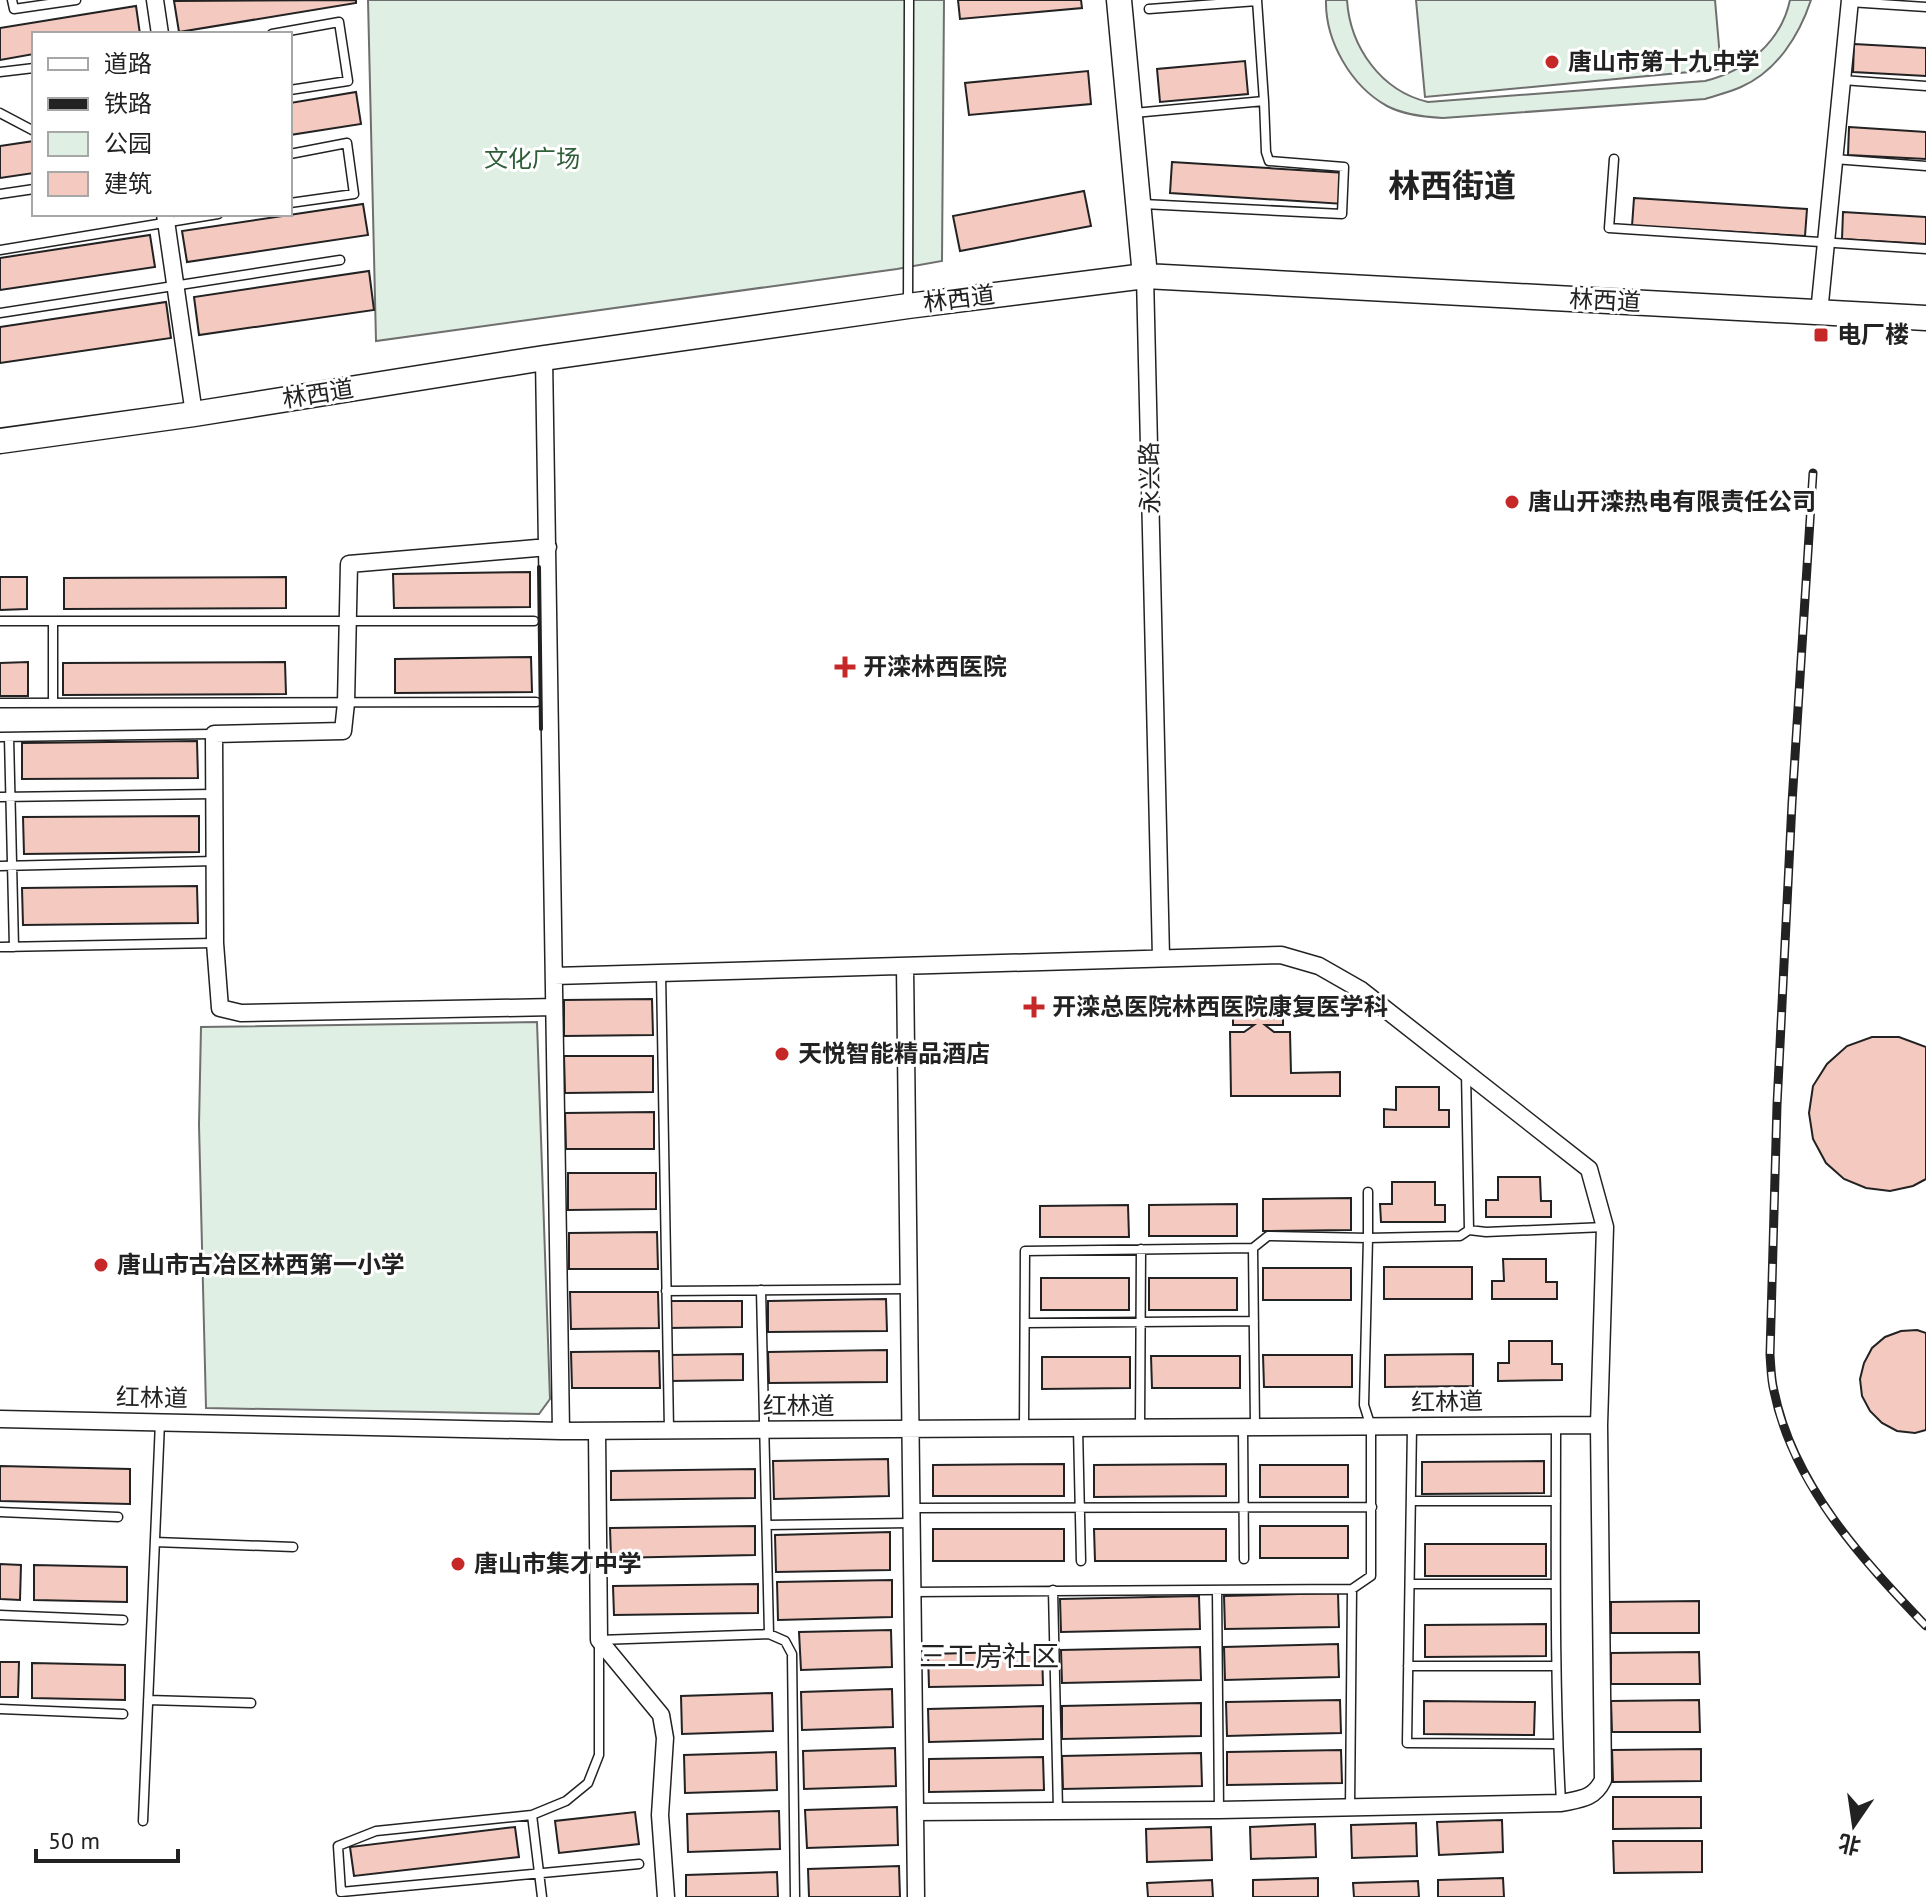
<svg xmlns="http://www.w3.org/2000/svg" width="1926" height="1897" viewBox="0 0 1926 1897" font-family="'PT Sans','Noto Sans SC',sans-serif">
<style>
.green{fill:#e0efe3;stroke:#6f6f6f;stroke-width:2}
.building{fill:#f3c9c0;stroke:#222;stroke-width:2}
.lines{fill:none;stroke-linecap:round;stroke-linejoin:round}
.lane-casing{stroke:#222;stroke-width:11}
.street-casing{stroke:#222;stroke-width:19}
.secondary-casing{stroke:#222;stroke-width:27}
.lane{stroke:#fff;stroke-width:8}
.street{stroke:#fff;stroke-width:16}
.secondary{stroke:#fff;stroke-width:24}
.rail-casing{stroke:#222;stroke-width:9}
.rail{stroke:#fff;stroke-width:6;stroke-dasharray:18;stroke-linecap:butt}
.wall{stroke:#222;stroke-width:4}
.poi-dot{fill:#c62828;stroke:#fff;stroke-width:3}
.labels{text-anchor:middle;stroke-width:6;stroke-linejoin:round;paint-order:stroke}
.poi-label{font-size:24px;font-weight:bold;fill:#222;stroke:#fff;text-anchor:start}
.park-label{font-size:24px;fill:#2f5e38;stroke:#fff}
.street-label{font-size:24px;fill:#222;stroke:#fff}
.quarter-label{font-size:28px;fill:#222;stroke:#fff}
.district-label{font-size:32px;font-weight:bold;fill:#222;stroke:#fff}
</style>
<rect width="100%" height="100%" fill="#fff"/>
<path class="green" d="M368 0H944L942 261 897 269 376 341Z
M1326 0H1347C1350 47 1381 91 1428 102L1705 81C1746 71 1781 42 1790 0H1811C1799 36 1777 71 1741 87 1730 92 1717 95 1705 99L1443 118C1424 117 1404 115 1387 106 1351 86 1325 41 1326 0Z
M1416 0H1715L1721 69 1425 97Z
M537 1022 550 1399 539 1414 206 1408 199 1125 201 1027Z"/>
<path class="building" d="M356 0V3L179 32 174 1Z
M958 0H1081L1082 8 960 19Z
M136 6 140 34H34V54L0 60V28Z
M1854 44 1926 48V76L1853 72Z
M1245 61 1248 94 1160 102 1157 69Z
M1088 71 1091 104 969 115 965 83Z
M356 92 361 124 290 135V103Z
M1849 127 1926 132V159L1848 155Z
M34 141V173L0 178V146Z
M1172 162 1346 173 1344 204 1170 193Z
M1084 191 1091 226 960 251 953 216Z
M1634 198 1807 209 1805 236 1632 226Z
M363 204 368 235 187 262 182 231Z
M1843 212 1926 217V244L1842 239Z
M150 235 155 267 0 290V258Z
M369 271 374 310 199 335 194 297Z
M166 302 171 338 0 363V327Z
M530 572V607L394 608 393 574Z
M0 577H27V609L0 610Z
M286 577V608L64 609V578Z
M531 657 532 692 395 693V659Z
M28 662V696H0V663Z
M285 662 286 694 63 695V663Z
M197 741 198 778 22 779V743Z
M199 816V852L24 854 23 817Z
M197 886 198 923 23 925 22 888Z
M652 999 653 1035 564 1036V1000Z
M1233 1002H1283V1025H1265L1274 1032H1290L1291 1073 1340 1072V1096H1231L1230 1032H1244L1254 1025H1233Z
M1872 1037H1899L1926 1047V1179L1913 1186 1890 1191 1866 1188 1844 1179 1826 1163 1813 1139 1809 1113 1813 1086 1827 1064 1847 1046Z
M564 1056H653V1092L565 1093Z
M1396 1087H1439V1110H1449V1127H1384V1109L1396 1110Z
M654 1112V1149H566L565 1113Z
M568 1173H656V1209L568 1210Z
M1498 1177H1540L1541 1201H1551V1217H1486V1200H1498Z
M1392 1182H1435V1205H1445V1222H1381L1380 1204H1392Z
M1351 1198V1230L1263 1231V1199Z
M1237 1204V1236H1149V1205Z
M1128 1205 1129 1237H1040V1206Z
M657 1232 658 1269H569V1233Z
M1503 1259H1546V1282H1557V1299H1492V1281H1504Z
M1384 1267H1472V1299H1384Z
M1263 1268H1351V1300H1263Z
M1041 1278H1129V1310H1041Z
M1149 1278H1237V1310H1149Z
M570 1292H658L659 1328 571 1329Z
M886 1299 887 1331 768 1332V1301Z
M668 1301H742V1327L668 1328Z
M1917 1330 1926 1333V1430L1915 1433 1897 1431 1882 1423 1870 1411 1862 1396 1860 1379 1864 1363 1872 1348 1885 1337 1901 1331Z
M1509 1341H1552V1364H1562V1380L1498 1381V1363H1509Z
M887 1350V1382L769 1383 768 1352Z
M659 1351 660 1388H572L571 1352Z
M743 1354V1380L669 1381V1355Z
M1473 1354V1386L1385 1387V1355Z
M1263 1355H1352V1387H1264Z
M1151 1356H1240V1388H1152Z
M1042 1357H1130V1388L1042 1389Z
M888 1459 889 1496 774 1499 773 1461Z
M1544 1461V1493L1422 1494V1462Z
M1064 1464V1496H933V1465Z
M1226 1464V1496L1094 1497V1465Z
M1260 1465H1348V1497H1260Z
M0 1466 130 1469V1504L0 1501Z
M755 1469V1498L611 1500V1471Z
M755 1526V1555L611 1558 610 1528Z
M1260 1526H1348V1558H1260Z
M933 1529H1064V1561H933Z
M1094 1529H1226V1561H1095Z
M890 1532V1570L776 1572 775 1535Z
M1425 1544H1546V1576H1425Z
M0 1564 21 1565 20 1600 0 1599Z
M34 1565 127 1567V1602L34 1600Z
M892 1580V1617L778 1620 777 1582Z
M758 1584V1613L614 1615 613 1586Z
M1338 1593 1339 1627 1225 1629 1224 1596Z
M1199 1596 1200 1629 1061 1632 1060 1599Z
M1699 1601V1633H1611V1602Z
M1546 1624V1656L1425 1657V1625Z
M891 1630 892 1667 801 1670 799 1632Z
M1338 1644 1339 1677 1225 1680 1224 1647Z
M1200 1647 1201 1680 1062 1683 1061 1650Z
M1042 1651 1043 1685 929 1687 928 1654Z
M1699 1652 1700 1684H1611V1653Z
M0 1662H19L18 1697H0Z
M32 1663 125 1665V1700L32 1698Z
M892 1689 893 1727 802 1730 801 1692Z
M772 1693 773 1731 682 1734 681 1696Z
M1340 1700 1341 1733 1227 1736 1226 1702Z
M1699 1700 1700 1732H1612L1611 1701Z
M1424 1701 1535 1702 1534 1735 1424 1734Z
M1201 1703V1736L1062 1739V1706Z
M1043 1706V1739L929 1742 928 1709Z
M895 1748 896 1786 804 1789 803 1751Z
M1701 1749V1781L1613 1782 1612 1750Z
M1341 1750 1342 1783 1227 1785V1752Z
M776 1752 777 1790 685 1793 684 1755Z
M1201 1753 1202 1786 1063 1789 1062 1756Z
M1043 1757 1044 1790 929 1792V1759Z
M1613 1797H1701V1828L1613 1829Z
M897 1807 898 1845 807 1848 805 1810Z
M779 1811 780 1849 688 1852 687 1814Z
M635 1812 639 1844 559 1853 555 1821Z
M1502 1820 1503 1852 1439 1855 1437 1822Z
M1416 1823 1417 1856 1352 1858 1351 1825Z
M1315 1824 1316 1857 1251 1859 1250 1827Z
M515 1827 519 1857 354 1876 350 1847Z
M1211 1827 1212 1860 1147 1862 1146 1829Z
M1613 1841H1702V1872L1614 1873Z
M899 1866 900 1897H809L808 1869Z
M777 1872 778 1897H686V1875Z
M1318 1878V1897H1253V1880Z
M1503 1878 1504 1897H1438V1880Z
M1212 1880 1213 1897H1148L1147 1883Z
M1418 1881 1419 1897H1354L1353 1883Z"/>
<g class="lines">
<g class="lane-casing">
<path id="lane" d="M12 0 14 9 76 0
M1849 2 1926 7
M1149 9 1257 1
M272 34 339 22 348 81 290 90
M0 72 34 68
M1842 80 1926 86
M0 113 34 131
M1134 113 1264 101
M290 154 347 143 354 194 290 203
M1614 159 1609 228 1926 249
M1834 159 1926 166
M0 194 34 189
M1143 204 1342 214 1344 167 1269 161 1266 152 1264 101 1257 0
M0 250 218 214
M908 305 909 0
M0 313 340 260
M0 621H534
M0 703 536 702
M53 703V621
M0 737 213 734
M9 737 14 947
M0 797 214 794
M0 866 215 861
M0 947 214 943
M661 973 669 1430
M1469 1230 1486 1232 1605 1227
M1253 1248 1255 1426
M761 1290 769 1634
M666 1291 908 1289
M1025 1323 1254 1321
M1556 1425C1556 1551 1554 1677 1561 1802
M1412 1427 1407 1743 1557 1744
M1024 1428 1025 1251 1253 1248 1268 1236 1368 1238V1192
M1078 1428 1081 1561
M1140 1428 1141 1249
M1243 1428 1244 1559
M1411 1501H1556
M911 1508 1372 1507
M0 1512 118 1517
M767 1525 911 1523
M155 1542 293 1547
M1410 1584H1555
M1053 1590 1058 1810
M1217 1590 1219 1810
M913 1592 1352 1589 1371 1576V1427L1364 1405 1368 1238 1460 1236 1469 1230 1466 1072
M0 1615 123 1620
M1408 1666H1556
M148 1700 251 1703
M0 1709 123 1714
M1350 1807 1352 1589
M532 1815 376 1831 338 1846 341 1892 639 1864
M143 1821 160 1422
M542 1897 532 1815 566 1801 588 1783 599 1755V1640L769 1634 785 1641 792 1654 795 1897"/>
</g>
<g class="street-casing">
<path id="street" d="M155 0 160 34
M165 214 194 414
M1145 276 1161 957
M1819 313 1850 0
M544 358 561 1431
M548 547 349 564 346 703 343 731 214 734 215 943 220 1008 241 1013 554 1007
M905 966 916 1897
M554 976 1281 955 1319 966 1361 990 1589 1169 1605 1227 1599 1425 1603 1780C1594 1799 1580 1799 1561 1803L1219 1810 915 1812
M0 1419 561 1431 1599 1425
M597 1431 599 1640 661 1715 665 1738 660 1815 666 1897"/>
</g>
<g class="secondary-casing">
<path id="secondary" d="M1119 0 1145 276
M0 441 194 414 544 358 908 306 1145 276 1926 318"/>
</g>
<use href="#lane" class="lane"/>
<use href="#street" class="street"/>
<use href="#secondary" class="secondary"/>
<g class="rail-casing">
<path id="rail" d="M1813 473 1792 803 1777 1105 1770 1355C1771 1367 1771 1380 1774 1391 1793 1485 1862 1559 1926 1626"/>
</g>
<use href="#rail" class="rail"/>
<path class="wall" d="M539 567 541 729"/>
</g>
<g class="poi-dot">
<circle cx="1552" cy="62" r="8"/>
<rect x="1813" y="327" width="16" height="16" rx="4"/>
<circle cx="1512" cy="502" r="8"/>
<path d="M841 655h8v8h8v8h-8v8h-8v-8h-8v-8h8z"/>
<path d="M1030 995h8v8h8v8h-8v8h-8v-8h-8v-8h8z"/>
<circle cx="782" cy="1054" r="8"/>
<circle cx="101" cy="1265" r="8"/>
<circle cx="458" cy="1564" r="8"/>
</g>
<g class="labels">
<g class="poi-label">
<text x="1568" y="70">唐山市第十九中学</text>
<text x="1837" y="343">电厂楼</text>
<text x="1528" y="510">唐山开滦热电有限责任公司</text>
<text x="863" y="675">开滦林西医院</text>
<text x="1052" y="1015">开滦总医院林西医院康复医学科</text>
<text x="798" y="1062">天悦智能精品酒店</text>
<text x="117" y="1273">唐山市古冶区林西第一小学</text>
<text x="474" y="1572">唐山市集才中学</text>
</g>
<g class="park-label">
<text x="532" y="167">文化广场</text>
</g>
<g class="street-label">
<text transform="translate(959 299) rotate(-7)" y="8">林西道</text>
<text transform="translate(1605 301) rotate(3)" y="8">林西道</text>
<text transform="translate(318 394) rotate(-9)" y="8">林西道</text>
<text transform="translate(1150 478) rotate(-91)" y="8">永兴路</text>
<text transform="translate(152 1398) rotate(1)" y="8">红林道</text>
<text transform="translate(1447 1402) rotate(-1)" y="8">红林道</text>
<text x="799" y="1414">红林道</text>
</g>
<g class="quarter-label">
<text x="989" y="1666">三工房社区</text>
</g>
<g class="district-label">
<text x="1452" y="197">林西街道</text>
</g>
</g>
<rect x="32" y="32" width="260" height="184" fill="#ffffff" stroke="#a7a7a7" stroke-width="2"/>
<rect x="48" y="58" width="40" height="12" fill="#ffffff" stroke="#a7a7a7" stroke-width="2"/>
<text x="104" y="72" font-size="24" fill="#222222">道路</text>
<rect x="48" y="98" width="40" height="12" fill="#222222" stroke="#a7a7a7" stroke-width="2"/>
<text x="104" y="112" font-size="24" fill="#222222">铁路</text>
<rect x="48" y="132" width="40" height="24" fill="#e0efe3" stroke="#a7a7a7" stroke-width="2"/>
<text x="104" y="152" font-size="24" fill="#222222">公园</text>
<rect x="48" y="172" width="40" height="24" fill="#f3c9c0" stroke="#a7a7a7" stroke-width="2"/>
<text x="104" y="192" font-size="24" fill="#222222">建筑</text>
<g transform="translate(1854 1825) rotate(193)" stroke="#ffffff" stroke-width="6" paint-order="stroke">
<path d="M0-6L14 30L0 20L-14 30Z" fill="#222222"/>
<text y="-12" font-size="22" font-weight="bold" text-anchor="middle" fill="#222222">北</text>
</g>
<path d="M36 1849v12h142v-12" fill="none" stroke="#222222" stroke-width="4"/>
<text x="48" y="1849" font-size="24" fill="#222222" stroke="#ffffff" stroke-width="6" paint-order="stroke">50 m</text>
</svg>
